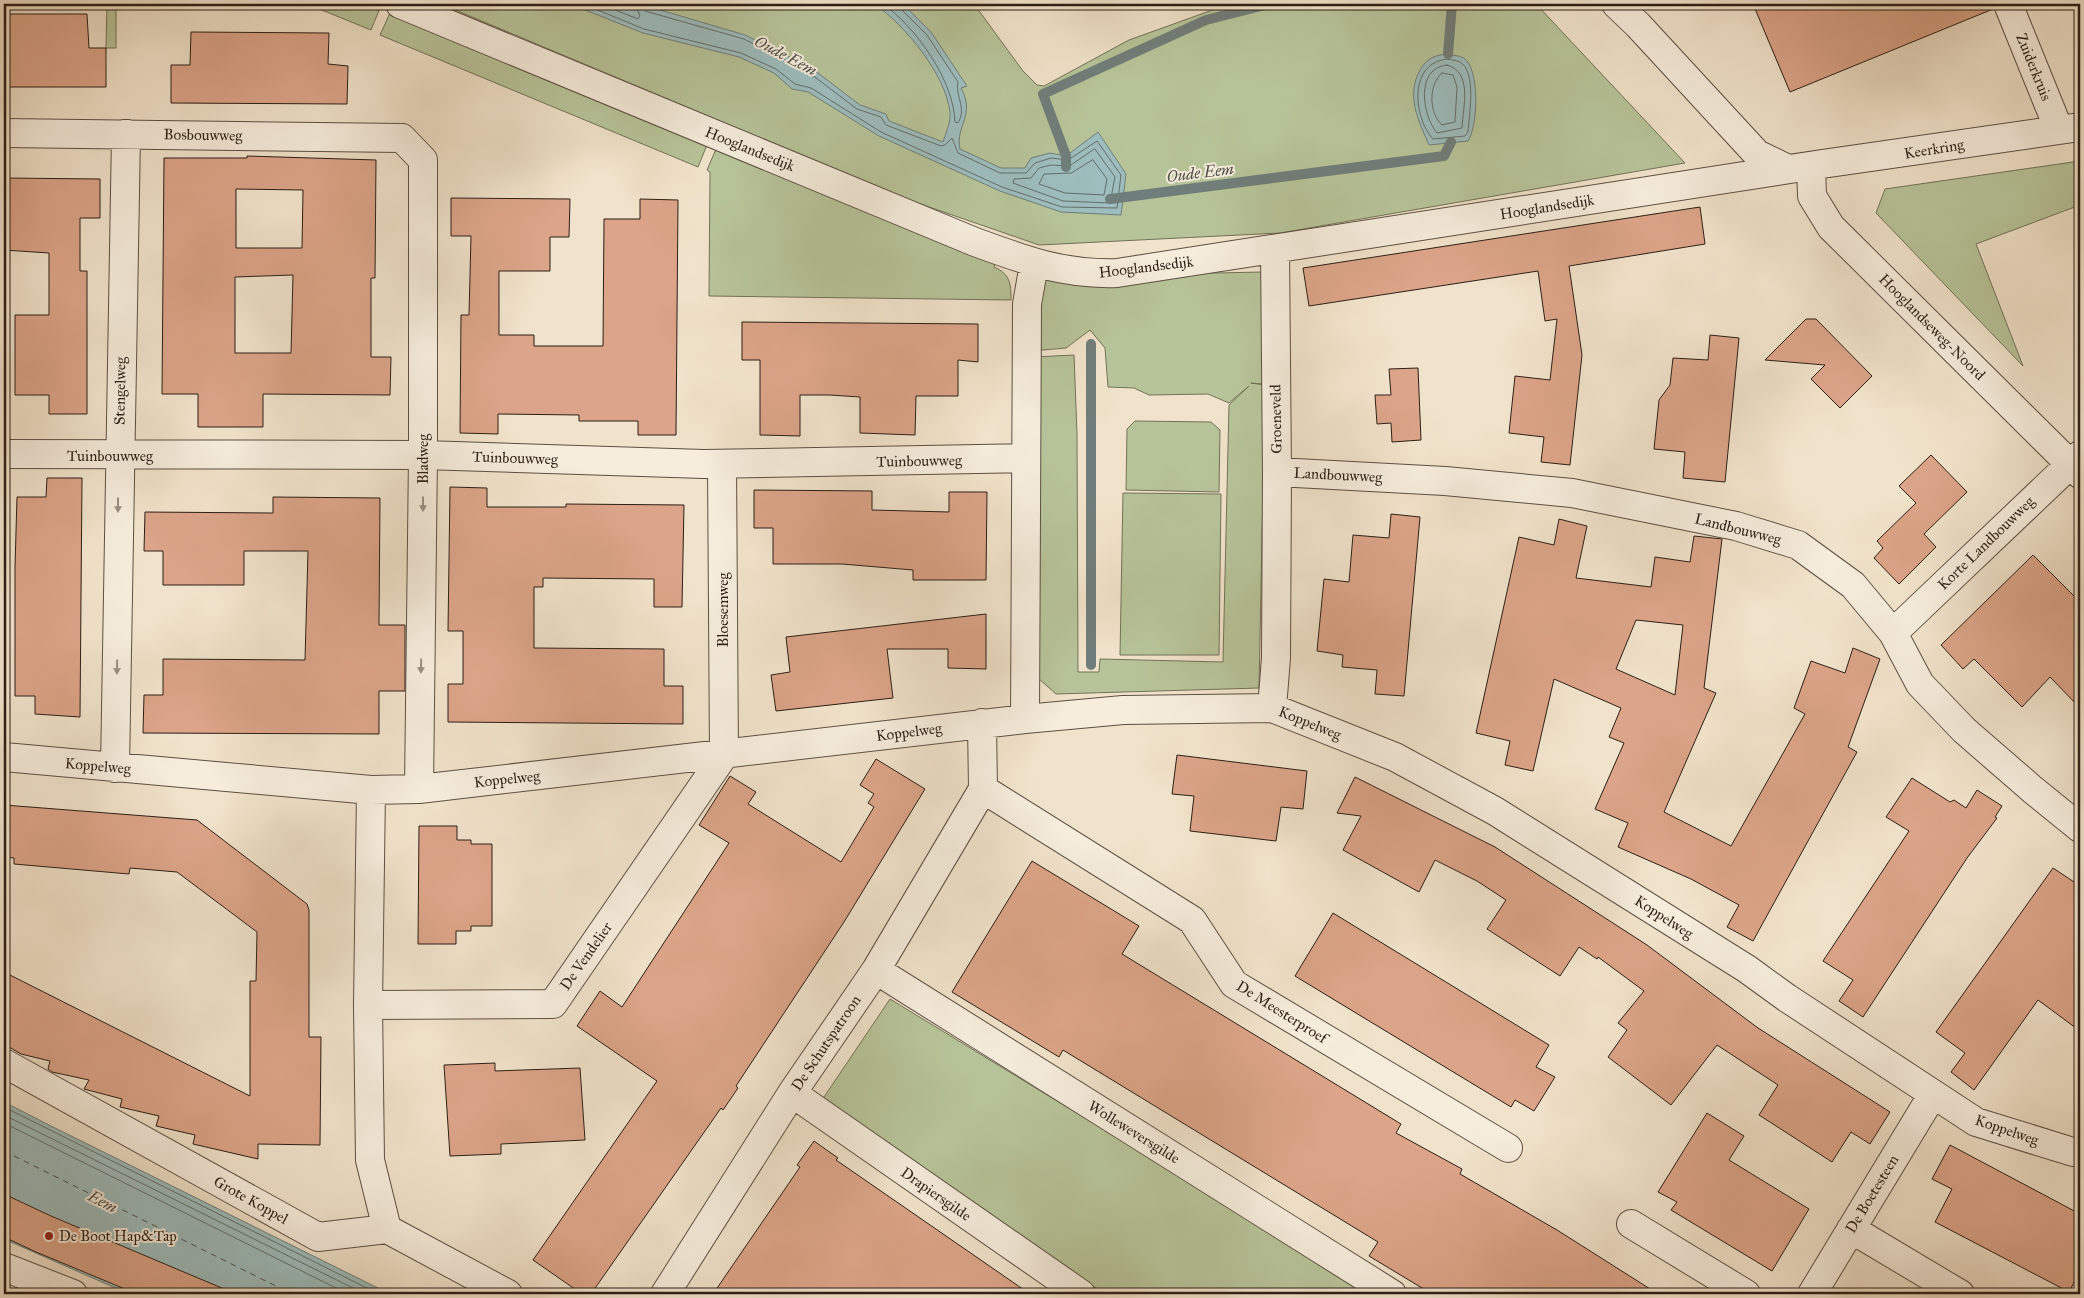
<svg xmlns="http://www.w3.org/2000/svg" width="2084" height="1298" viewBox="0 0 2084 1298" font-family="'IM FELL Great Primer',serif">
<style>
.green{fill:#b7c499;stroke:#727258}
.water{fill:#9dbdbe;stroke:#707e7b}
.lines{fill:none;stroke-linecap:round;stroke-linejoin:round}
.shore{stroke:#646e6a;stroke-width:1}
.stream{stroke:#707e7b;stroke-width:10}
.ferry{stroke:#4e4e48;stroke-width:1;stroke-dasharray:6 5;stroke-linecap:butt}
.building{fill:#dca488;stroke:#2c1f16;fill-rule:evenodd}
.minor-casing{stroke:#5d5043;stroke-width:30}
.minor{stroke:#f6eddd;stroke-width:28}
.oneway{fill:#9b9083}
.poi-dot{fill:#8f2418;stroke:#f6eddd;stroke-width:2}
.labels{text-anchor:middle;stroke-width:4;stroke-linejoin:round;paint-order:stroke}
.street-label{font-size:15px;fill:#2c1f16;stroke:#f6eddd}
.poi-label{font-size:15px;fill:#2c1f16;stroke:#f6eddd;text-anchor:start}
.water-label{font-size:16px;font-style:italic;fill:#4e4e48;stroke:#f6eddd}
</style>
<rect width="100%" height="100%" fill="#f1e3cb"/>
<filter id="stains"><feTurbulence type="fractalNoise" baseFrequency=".004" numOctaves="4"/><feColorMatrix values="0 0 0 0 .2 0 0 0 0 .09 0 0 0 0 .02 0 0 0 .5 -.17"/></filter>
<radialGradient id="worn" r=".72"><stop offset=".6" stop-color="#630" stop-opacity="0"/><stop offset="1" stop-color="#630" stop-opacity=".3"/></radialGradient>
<path class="green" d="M107 4H116V48H106Z
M307 4H369L380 8 371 30Z
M441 4H974L1023 71 1037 85 1044 86 1129 40 1229 4H1536L1685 163 1280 233 1039 245 909 200Z
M390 13 707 145 698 167 380 35Z
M716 149 995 264 994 267C1010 274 1011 283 1011 300L709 296 710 172 707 170Z
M2080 161V205L1976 244 2023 366 1876 213 1885 189Z
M1262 272 1264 384 1251 383 1265 385 1259 688 1056 694 1038 678 1033 357 1074 355 1077 434 1078 672H1099L1100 659 1223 662 1229 405 1249 386 1229 403 1208 394 1149 395 1134 388 1108 387 1105 348 1090 330 1066 348 1031 351 1030 277Z
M1135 421 1211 422 1220 430 1219 492 1126 490 1127 429Z
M1123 493 1221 494 1219 655H1120Z
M890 999 1373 1294H1105L820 1103Z"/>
<path class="water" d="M570 4H640L745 35 810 67 860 105 886 114 889 121 943 142C946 132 951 122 950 112 945 73 905 26 875 4H903L931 32 967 86 961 88C976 116 955 125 960 149L1001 168H1025L1031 158 1050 153 1066 156 1098 132 1126 174 1121 215 1061 212 1000 191 879 136 808 92 792 89 774 73 739 57 643 33Z
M1448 54C1453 55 1460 56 1464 58 1480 69 1478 126 1468 141L1429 145C1418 120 1406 96 1420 70 1427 58 1435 55 1448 54Z
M4 1102 49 1125 390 1294H129L4 1239Z"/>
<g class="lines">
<path class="shore" d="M583 4 644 29 741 53 776 69 795 84 811 88 881 132 1002 187 1062 207 1117 208 1121 175 1097 141 1068 160 1051 158 1035 163 1026 173H1000L958 153 952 138 945 145 941 146 886 125 881 117 857 109 807 71 744 39 645 11 641 4
M600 4 638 19 640 16 635 4
M883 4C916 27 954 81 955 122L958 123C967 108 955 96 958 82L927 35 901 9 900 4
M1448 59C1451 60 1456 60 1460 62 1477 72 1469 115 1468 132L1465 136 1433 139C1413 117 1408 62 1448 59Z
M1447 65C1473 72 1463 106 1462 128L1437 133C1422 115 1415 68 1447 65Z
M1442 73 1453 75 1457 87 1455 122 1442 125C1429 113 1428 85 1442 73Z
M1095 149 1115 177 1110 203 1063 201 1013 183 1014 179 1031 178 1039 168 1051 165 1069 166Z
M1093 160 1107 179 1104 195 1065 193 1039 184 1044 174 1071 173Z
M4 1107 379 1294
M4 1115 365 1294
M4 1123 348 1294"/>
<path class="stream" d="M1448 54 1452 4
M1066 167V156L1043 94 1206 20 1269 4
M1110 199 1444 156 1451 142
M1091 344V665"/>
<path class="ferry" d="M4 1151 292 1294"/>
</g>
<path class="building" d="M1753 4H1993V9L1790 92Z
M7 14H87L89 48H106V87H4Z
M191 32 329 33 328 64 348 66 347 104 171 103V65H190Z
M247 156 376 160 375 278H371V357H391L390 395 263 394V427H198V394H162L164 158H247ZM236 189 303 190 302 248H236ZM293 275 291 353H235V277Z
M4 178 100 179V218H80V271H87V414H49V395H15V315H49V253L4 250Z
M451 198 570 199 569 237H550V271H499V335H534V346H603L604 219H640V199L678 200 676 435H638V421H579V415L498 414V434L460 433 461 315H469L471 236H451Z
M1700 207 1705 244 1569 266 1582 355 1570 465 1541 462 1544 437 1509 433 1515 376 1550 380 1557 319 1545 321 1538 271 1309 306 1303 268Z
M1806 319H1816L1872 376 1840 408 1811 379 1825 365 1765 360Z
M742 322 978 324V362L958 360V396H916L915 435 860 433V397L830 395H800V436L760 435V360H742Z
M1710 335 1739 338 1725 482 1683 478 1685 452 1654 449 1659 400 1670 385 1673 358 1708 360Z
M1418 368 1421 440 1392 442 1391 423 1377 424 1375 395H1391L1389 369Z
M1931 455 1967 492 1924 534 1936 547 1899 584 1874 558 1883 548 1877 541 1916 503 1899 486Z
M47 478H82L80 717 35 714V696H15V567L17 497H46Z
M450 487 487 488V507H566V504L684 505 682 607H654V579L543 578V587H534V648L664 649V686H683V724L448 722V684H463V631H448Z
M754 490 872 491V510L949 512V492H987L986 580H913V570L842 564H773V528H754Z
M273 497 380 498 379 625H405V691H379V734L143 733 144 695H163V659L305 660 308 551H244V585H163V551H144L145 512 273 513Z
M1391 514 1420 517 1404 696 1375 694 1377 670 1342 667 1343 655 1317 651 1324 579 1349 582 1353 535 1389 538Z
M1559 519 1587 526 1576 578 1651 587 1655 557 1690 562 1694 536 1722 539 1704 688 1716 693 1664 812 1731 846 1805 714 1794 708 1811 661 1845 673 1853 648 1880 659 1848 747 1857 752 1753 941 1727 927 1739 905 1691 879 1618 847 1628 823 1595 809 1624 743 1609 737 1621 708 1554 679 1533 771 1505 765 1510 741 1476 733 1519 537 1554 545ZM1636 620 1683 625 1675 695 1616 669Z
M2033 555 2080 602V708L2050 677 2022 707 1974 659 1963 669 1941 645Z
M986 614V669L948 668V649H887L893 698 776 711 771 675 790 672 786 637Z
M1177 755 1307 771 1303 809 1281 807 1276 841 1190 831 1194 796 1172 794Z
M876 759 925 789 844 922 736 1086 738 1088 723 1110 721 1108 591 1294H582L533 1260 657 1081 577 1026 600 991 622 1007 729 843 699 825 730 776 756 792 748 804 841 862 874 807 868 803 874 794 860 785Z
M1355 777 1495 847 1647 945 1758 1028 1890 1112 1870 1144 1851 1132 1832 1162 1759 1115 1778 1085 1717 1045 1671 1105 1608 1057 1627 1030 1618 1023 1644 991 1598 957 1597 959 1579 947 1560 976 1487 929 1506 900 1477 881 1435 860 1419 892 1343 850 1361 816 1337 813Z
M1912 778 1950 802 1954 800 1966 808 1977 790 2002 806 1995 817 1997 818 1967 858 1863 1017 1839 1001 1853 980 1823 961 1909 831 1886 817Z
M4 805 197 820 307 904 309 910V1037H321L320 1145 258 1144V1159L193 1144 195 1135 156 1126 159 1116 120 1107 122 1099 84 1089 89 1080 52 1072 48 1069 50 1061 21 1054 4 1044V972L250 1096V981H256L257 932 177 872 130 868 129 874 14 864V858L4 857Z
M419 826H457V840H471V844H492V926H471V931H456V944H418Z
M1032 861 1139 926 1122 954 1401 1124 1396 1133 1462 1169 1460 1174 1557 1230 1658 1294H1432L1369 1256 1378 1242 1063 1050 1059 1057 952 992Z
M2053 868 2080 886V1031L2038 1000 1974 1090 1951 1072 1965 1053 1936 1032Z
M1333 913 1549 1045 1536 1067 1555 1077 1534 1111 1515 1100 1511 1107 1295 976Z
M495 1063V1071L580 1068 585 1140 501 1144V1154L450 1156 444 1065Z
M1707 1113 1744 1136 1729 1160 1809 1209 1772 1271 1671 1210 1677 1202 1658 1192Z
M814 1141 838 1158 836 1160 1030 1294H713L800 1167 797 1165Z
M1950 1145 2080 1214V1271L2069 1292 1935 1222 1952 1189 1932 1179Z
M4 1194 51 1216 236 1294H137L36 1252 4 1237Z"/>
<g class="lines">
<g class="minor-casing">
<path id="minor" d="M400 4 975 242C1024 260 1064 275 1117 273L1822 164 2080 127
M1616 4 1638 25 1757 154 1788 169
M2008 4 2059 130
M4 133 402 138 423 160V455L419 789
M1811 166 1812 196 1831 227 2080 474
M4 454 423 455 704 464 1025 458
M1277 472 1445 481 1572 493 1736 526 1798 545 1853 585 1893 633 1920 684 1964 730 2033 790 2080 828
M1893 633 2080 455
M1272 708 1276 658 1277 472 1275 250
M1025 719 1027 304 1034 264
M982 723 983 789
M4 757 371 790 419 789 1025 719 1123 710 1272 708 1395 757 1495 811 1747 969 1787 998 1976 1122 2073 1152H2080
M115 768 126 134
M983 789 1192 920 1234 984 1508 1148
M371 790 368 1005 370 1160 387 1229
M876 970 1392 1294
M368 1005 553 1004 724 755 722 464
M4 1063 318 1237 387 1229 508 1294
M792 1093 1081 1294
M1631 1224 1746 1294
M1851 1229 1960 1294
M4 1267 73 1294
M665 1294 792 1093 876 970 983 789
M1812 1294 1933 1094"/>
</g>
<use href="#minor" class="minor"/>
</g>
<defs><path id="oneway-solid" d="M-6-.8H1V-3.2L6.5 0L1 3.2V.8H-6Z" transform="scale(1.25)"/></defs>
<g class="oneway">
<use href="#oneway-solid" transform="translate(423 504) rotate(90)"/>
<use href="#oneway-solid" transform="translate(118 505) rotate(90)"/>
<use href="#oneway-solid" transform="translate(421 666) rotate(91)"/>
<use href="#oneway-solid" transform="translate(117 667) rotate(91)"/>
</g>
<circle class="poi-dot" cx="49" cy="1236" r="5"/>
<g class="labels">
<g class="street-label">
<text transform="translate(2034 67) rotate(68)" y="5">Zuiderkruis</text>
<text transform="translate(203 135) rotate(1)" y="5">Bosbouwweg</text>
<text transform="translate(750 149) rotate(22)" y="5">Hooglandsedijk</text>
<text transform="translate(1934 149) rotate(-9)" y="5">Keerkring</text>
<text transform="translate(1547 207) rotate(-9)" y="5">Hooglandsedijk</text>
<text transform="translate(1146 267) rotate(-7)" y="5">Hooglandsedijk</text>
<text transform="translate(1932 327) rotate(45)" y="5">Hooglandseweg-Noord</text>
<text transform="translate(120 391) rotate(-89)" y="5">Stengelweg</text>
<text transform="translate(1276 419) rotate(-91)" y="5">Groeneveld</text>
<text x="110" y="461">Tuinbouwweg</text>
<text transform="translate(515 458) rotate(2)" y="5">Tuinbouwweg</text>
<text transform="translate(423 459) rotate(-90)" y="5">Bladweg</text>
<text transform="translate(919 461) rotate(-1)" y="5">Tuinbouwweg</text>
<text transform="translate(1338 475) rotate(3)" y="5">Landbouwweg</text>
<text transform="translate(1738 529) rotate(14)" y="5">Landbouwweg</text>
<text transform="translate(1986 543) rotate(-44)" y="5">Korte Landbouwweg</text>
<text transform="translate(723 610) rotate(-90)" y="5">Bloesemweg</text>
<text transform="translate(1310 723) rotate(22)" y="5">Koppelweg</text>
<text transform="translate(909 732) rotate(-7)" y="5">Koppelweg</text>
<text transform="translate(98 766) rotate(5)" y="5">Koppelweg</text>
<text transform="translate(507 779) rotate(-6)" y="5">Koppelweg</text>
<text transform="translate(1664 917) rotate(33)" y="5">Koppelweg</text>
<text transform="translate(586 956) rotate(-55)" y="5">De Vendelier</text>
<text transform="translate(1282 1012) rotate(32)" y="5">De Meesterproef</text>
<text transform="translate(826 1043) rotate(-56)" y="5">De Schutspatroon</text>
<text transform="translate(2007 1130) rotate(19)" y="5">Koppelweg</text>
<text transform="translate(1134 1132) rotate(32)" y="5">Wolleweversgilde</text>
<text transform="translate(936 1194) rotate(35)" y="5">Drapiersgilde</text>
<text transform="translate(1872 1194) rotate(-59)" y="5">De Boetesteen</text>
<text transform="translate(251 1200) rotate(29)" y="5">Grote Koppel</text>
</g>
<g class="poi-label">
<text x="59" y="1241">De Boot Hap&amp;Tap</text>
</g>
<g class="water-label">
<text transform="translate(786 55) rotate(28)" y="6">Oude Eem</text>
<text transform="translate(1200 172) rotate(-7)" y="6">Oude Eem</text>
<text transform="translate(103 1201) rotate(27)" y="6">Eem</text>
</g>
</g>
<rect width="2084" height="1298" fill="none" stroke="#f1e3cb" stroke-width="20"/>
<rect x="5" y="5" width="2074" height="1288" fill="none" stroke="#2c1f16" stroke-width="2.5"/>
<rect x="10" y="10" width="2064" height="1278" fill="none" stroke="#2c1f16"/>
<rect width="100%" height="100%" filter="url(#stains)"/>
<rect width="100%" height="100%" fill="url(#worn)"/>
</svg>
